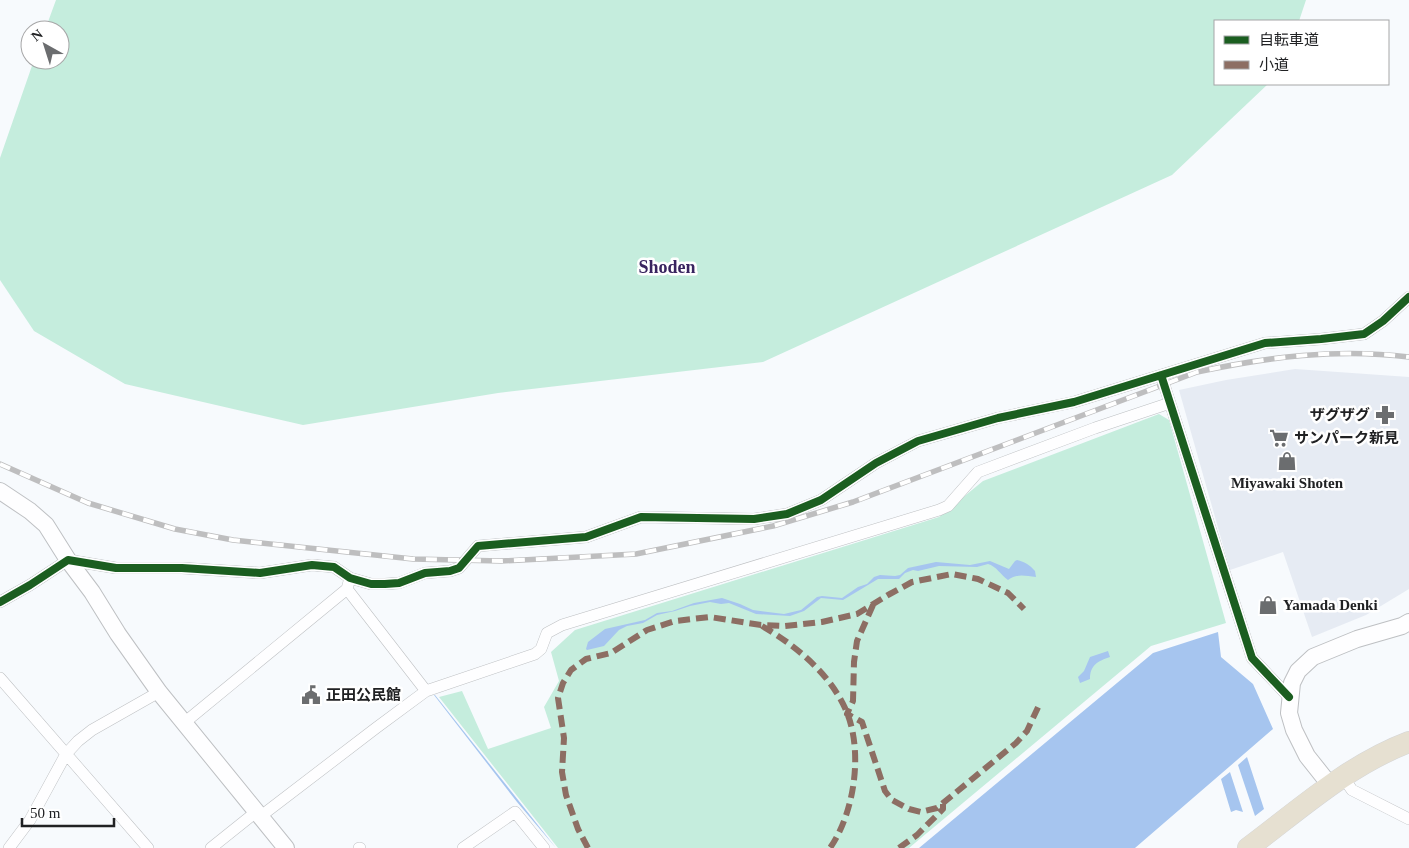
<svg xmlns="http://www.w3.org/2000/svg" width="1409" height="848" viewBox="0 0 1409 848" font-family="'Times New Roman','Noto Sans JP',serif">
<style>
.built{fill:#e6ebf3}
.green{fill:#c5eddd}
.water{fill:#a6c5ef}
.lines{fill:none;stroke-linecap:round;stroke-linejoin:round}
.street-casing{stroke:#bec0c3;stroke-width:12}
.secondary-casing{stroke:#bec0c3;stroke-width:18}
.highway-casing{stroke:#d4d5d7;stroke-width:22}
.street{stroke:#fefeff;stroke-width:11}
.secondary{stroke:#fefeff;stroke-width:16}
.highway{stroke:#e6e0d1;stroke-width:21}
.rail-casing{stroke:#bebebf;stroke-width:5.5}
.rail{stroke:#fff;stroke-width:4;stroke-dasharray:11;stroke-linecap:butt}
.quiet{stroke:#8d6e63;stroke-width:6;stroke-dasharray:12 6;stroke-linecap:butt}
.cycleway-casing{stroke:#fff;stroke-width:11}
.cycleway{stroke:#1b5e20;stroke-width:8}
.labels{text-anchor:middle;stroke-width:5;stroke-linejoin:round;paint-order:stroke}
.poi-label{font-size:15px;font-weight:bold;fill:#202123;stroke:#fff;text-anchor:start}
.quarter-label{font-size:18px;font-weight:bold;fill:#38245f;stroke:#fff}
</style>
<rect width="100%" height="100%" fill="#f7fafd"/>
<path class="built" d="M1295 369 1409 377V589L1366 615 1312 637 1283 552 1230 570 1179 390 1226 380Z"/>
<path class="green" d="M56 0H1306L1299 21H1215V84H1268L1172 175 763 362 498 393 303 425 125 384 34 331 0 280V158L34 60H60V30H45Z
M1159 414 1169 420 1226 623 1151 646 909 848H558L439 697 462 691 488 749 551 728 544 707 559 681 551 652 575 630 939 517 983 481Z"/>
<path class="water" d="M1017 560C1025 562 1030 565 1035 571L1036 577C1025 576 1018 573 1008 580 1001 575 996 566 988 564L977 567 939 566 918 571 913 570 905 573 899 579H878L843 600 821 598 804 611 790 616 756 614 729 603 721 604 710 602 690 606 675 611 657 615 643 623 627 626 619 630 604 646 587 650 586 649 588 642 605 629 645 620 657 613 672 611 694 603 722 598 740 604 753 610 784 614 801 610 817 597 822 596 842 598 858 587 867 584 874 577 880 575 895 576 900 575 908 568 936 562 970 565 990 561 1009 569 1015 561Z
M1218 632 1221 657 1253 684 1273 729 1135 848H919L1153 653Z
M1108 651 1110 657C1098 661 1090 665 1090 679L1080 683 1078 677 1084 671 1090 657Z
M434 695H435L556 848 517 802Z
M1247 757 1264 809 1255 816 1238 765Z
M1230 772 1243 812 1236 810 1231 812 1221 779Z"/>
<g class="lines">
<g class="street-casing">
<path id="street" d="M1161 375 1252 658 1289 697
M347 589 426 691
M0 602 30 585 68 560 116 568H182L260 573 312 565 334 567 350 578 371 584H385L399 583 425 573 450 571 459 568 478 546 586 537 641 517 754 519 787 514 821 500 876 463 918 441 998 418 1074 402 1265 343 1321 339 1364 334 1383 321 1409 297
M0 678 148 848
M184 723 347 589 350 578
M1343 777 1352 790 1409 819
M261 816 376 728 426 691 535 654 541 649 547 633 562 625 939 510 948 506 978 472 1095 428 1170 403
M9 848 30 820 66 754 78 741 92 730 159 692
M211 848 256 812
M359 848H360
M463 848 515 812 544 848"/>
</g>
<g class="secondary-casing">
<path id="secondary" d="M0 491 30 511 46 525 68 560 92 592 118 634 159 692 286 848
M1330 785 1307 756 1294 730 1289 713 1292 683 1298 671 1313 657 1357 639 1402 626 1409 622"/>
</g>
<g class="highway-casing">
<path id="highway" d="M1248 848C1299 810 1348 765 1409 742"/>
</g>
<use href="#street" class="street"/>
<use href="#secondary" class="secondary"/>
<use href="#highway" class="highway"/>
<g class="rail-casing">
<path id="rail" d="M0 464 88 503 175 529 233 540 413 559 501 561 636 554 773 526 853 502 1197 372C1268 357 1337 348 1409 357"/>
</g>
<use href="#rail" class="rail"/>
<path class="quiet" d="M873 605 857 641 854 662 853 701 847 714 862 722 885 791 892 800 909 809 921 812 937 808 1016 743 1027 731 1040 703
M762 626C795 645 829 673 845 708 864 749 855 812 830 848
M588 848 578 829 566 795 562 772 564 738 558 698 563 683 571 670 586 659 611 653 647 630 675 621 710 617 761 625 785 626 822 622 857 614 888 595 912 582 952 574 978 579 1008 593 1024 609
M899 848 917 835 943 809V804"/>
<g class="cycleway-casing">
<path id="cycleway" d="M1161 375 1252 658 1289 697
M0 602 30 585 68 560 116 568H182L260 573 312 565 334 567 350 578 371 584H385L399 583 425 573 450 571 459 568 478 546 586 537 641 517 754 519 787 514 821 500 876 463 918 441 998 418 1074 402 1265 343 1321 339 1364 334 1383 321 1409 297"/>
</g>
<use href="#cycleway" class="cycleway"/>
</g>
<defs>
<g id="pharmacy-bare" transform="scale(1.5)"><path d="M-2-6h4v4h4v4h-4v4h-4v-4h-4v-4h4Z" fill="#6b6d6f" stroke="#fff" stroke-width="2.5" paint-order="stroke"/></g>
<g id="supermarket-bare" transform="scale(1.5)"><path d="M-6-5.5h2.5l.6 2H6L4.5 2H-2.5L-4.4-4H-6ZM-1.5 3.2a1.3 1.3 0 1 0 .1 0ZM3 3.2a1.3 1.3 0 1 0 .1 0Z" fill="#6b6d6f" stroke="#fff" stroke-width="2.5" paint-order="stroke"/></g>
<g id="shop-bare" transform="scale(1.5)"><path d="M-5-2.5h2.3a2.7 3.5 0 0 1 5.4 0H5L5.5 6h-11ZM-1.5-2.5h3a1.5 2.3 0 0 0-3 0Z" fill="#6b6d6f" stroke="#fff" stroke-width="2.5" paint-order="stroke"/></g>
<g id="civic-bare" transform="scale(1.5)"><path d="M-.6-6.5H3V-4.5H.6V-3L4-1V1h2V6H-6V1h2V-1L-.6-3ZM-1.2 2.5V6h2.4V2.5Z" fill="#6b6d6f" stroke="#fff" stroke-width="2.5" paint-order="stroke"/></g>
</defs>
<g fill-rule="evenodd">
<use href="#pharmacy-bare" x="1385" y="415"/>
<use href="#supermarket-bare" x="1279" y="438"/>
<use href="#shop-bare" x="1287" y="461"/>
<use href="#shop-bare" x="1268" y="605"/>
<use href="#civic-bare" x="311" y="695"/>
</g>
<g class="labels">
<g class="poi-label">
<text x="1370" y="420" text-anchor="end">ザグザグ</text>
<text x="1294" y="443">サンパーク新見</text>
<text x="1287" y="488" text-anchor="middle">Miyawaki Shoten</text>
<text x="1283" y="610">Yamada Denki</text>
<text x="326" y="700">正田公民館</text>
</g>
<g class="quarter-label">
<text x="667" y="273">Shoden</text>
</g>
</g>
<rect x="1214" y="20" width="175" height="65" fill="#ffffff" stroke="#a6a6a7"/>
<rect x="1224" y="36" width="25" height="8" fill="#1b5e20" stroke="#a6a6a7"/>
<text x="1259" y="45" font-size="15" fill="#202123">自転車道</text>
<rect x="1224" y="61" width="25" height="8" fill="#8d6e63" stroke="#a6a6a7"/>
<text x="1259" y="70" font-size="15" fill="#202123">小道</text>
<g transform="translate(45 45) rotate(321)"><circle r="24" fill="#ffffff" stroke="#a6a6a7"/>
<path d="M0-4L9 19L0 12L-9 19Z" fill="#6b6d6f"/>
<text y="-8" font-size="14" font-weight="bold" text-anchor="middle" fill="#202123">N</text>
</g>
<path d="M22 818v8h92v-8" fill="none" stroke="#202123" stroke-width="2.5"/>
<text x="30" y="818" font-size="15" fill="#202123" stroke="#ffffff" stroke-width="4" paint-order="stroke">50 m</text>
</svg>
